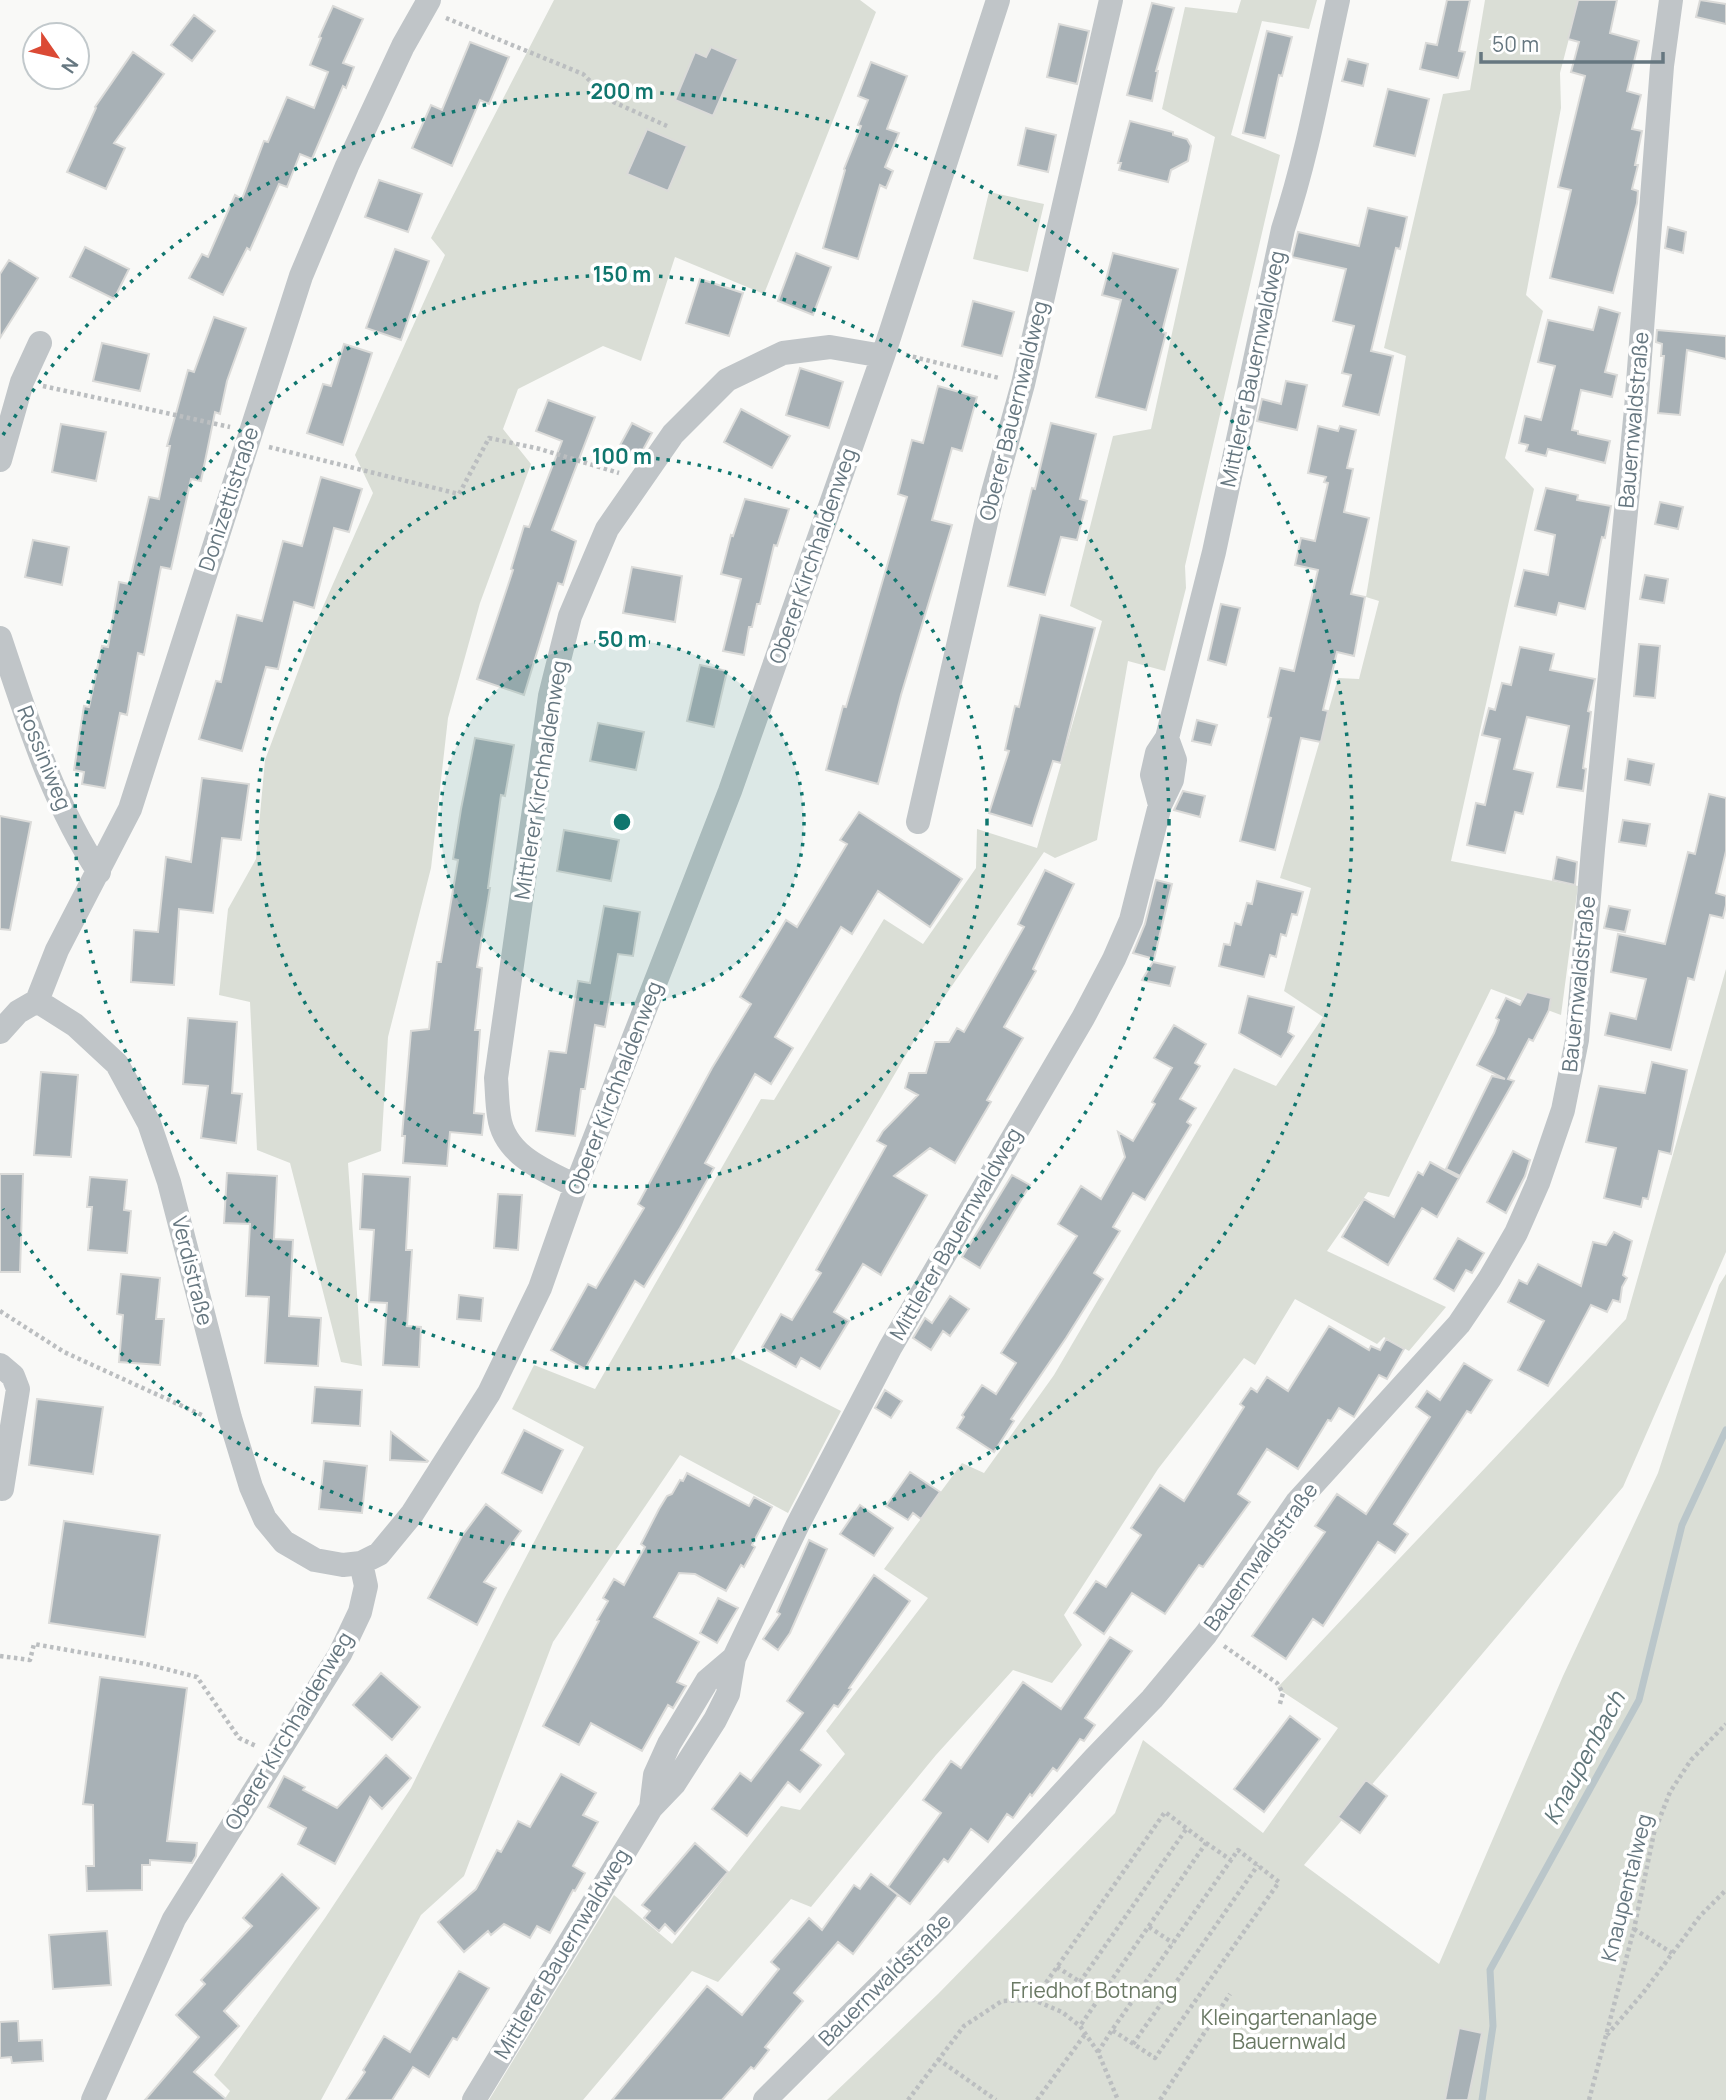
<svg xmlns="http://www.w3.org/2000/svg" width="1726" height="2100" viewBox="0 0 1726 2100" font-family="Manrope,sans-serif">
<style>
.green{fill:#daded6}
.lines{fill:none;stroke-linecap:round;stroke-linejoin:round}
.stream{stroke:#bac6ca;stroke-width:7}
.building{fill:#a8b1b6;stroke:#dbdbd9;stroke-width:2}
.path{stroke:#bbbec0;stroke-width:4.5;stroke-dasharray:3.5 3.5;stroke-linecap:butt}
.minor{stroke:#c0c5c8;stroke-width:24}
.ring{fill:none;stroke:#0f766e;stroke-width:3.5;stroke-dasharray:3.5 7}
.labels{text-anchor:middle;stroke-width:7;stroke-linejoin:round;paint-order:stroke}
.street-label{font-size:21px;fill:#667780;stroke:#fff}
.park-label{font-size:21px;fill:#6a7964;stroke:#fff}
.water-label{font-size:23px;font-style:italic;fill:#60767a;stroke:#fff}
.centre{fill:#0f766e;stroke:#fff;stroke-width:3.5}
.ring-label{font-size:21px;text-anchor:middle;font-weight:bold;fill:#0f766e;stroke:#fff;stroke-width:7;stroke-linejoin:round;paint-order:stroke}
</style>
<rect width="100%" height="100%" fill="#f9f9f7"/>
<path class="green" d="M554 0H860L876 12 764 294 675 257 641 361 603 346 518 389 503 429 531 464 480 603 448 718 431 868 388 1037 381 1151 348 1163 362 1366 341 1362 290 1163 257 1150 250 1002 219 995 228 909 256 859 265 760 318 618 373 493 355 455 445 255 431 238Z
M1241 0H1317L1309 29 1262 21 1231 135 1280 155 1185 566 1186 588 1165 671 1128 661 1097 840 1055 858 1044 852 914 1041 731 1355 841 1411 788 1513 680 1455 553 1642 464 1876 421 1915 321 2100H224L230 2091 214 2075 325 1918 411 1788 504 1599 584 1447 512 1409 534 1365 595 1389 761 1099 774 1100 884 919 923 944 976 868 977 829 1037 848 1102 621 1070 606 1113 436 1151 429 1215 137 1162 109 1185 7 1237 13Z
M1485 0H1579L1560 73 1561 108 1526 295 1543 311 1505 458 1534 489 1451 861 1578 886 1561 1015 1491 989 1389 1197 1368 1192 1327 1251 1446 1307 1409 1351 1384 1337 1377 1344 1295 1299 1255 1365 1244 1358 1158 1469 1064 1615 1082 1645 1052 1683 1013 1670 936 1755 811 1907 791 1899 718 1982 692 1971 583 2100H489L614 1895 672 1944 781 1806 800 1810 845 1754 826 1731 928 1598 884 1569 962 1463 984 1473 1054 1375 1234 1068 1276 1086 1323 1017 1284 991 1311 888 1280 878 1338 678 1359 679 1379 601 1366 597 1406 356 1384 348 1443 94 1470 90Z
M989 192 1044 204 1028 272 973 259Z
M1726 969V1252L1623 1487 1304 1865 1439 1964 1563 1676 1658 1473 1719 1285 1726 1274V2100H827L938 1994 1115 1813 1143 1740 1263 1833 1338 1728 1277 1688 1626 1319Z"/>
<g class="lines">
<path class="stream" d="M1482 2100 1493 2026 1490 1970 1639 1700 1682 1525 1726 1430"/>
</g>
<path class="building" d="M1447 0H1470L1459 51 1465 52 1458 78 1420 69 1426 43 1437 45Z
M1578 0H1617L1610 33 1639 41 1627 91 1641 95 1632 129 1642 131 1635 165H1638L1632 189 1638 191 1637 203 1613 293 1550 278 1571 190 1558 187 1585 76 1571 72 1579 42 1568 39Z
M1700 0 1726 4V24L1696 17Z
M1152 3 1174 8 1156 71H1158L1152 101 1127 95Z
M333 6 363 19 343 63 354 67 346 88 343 86 312 159 300 154 287 187 279 184 250 250 247 248 223 295 189 278 202 254 208 257 235 195 242 199 264 141 268 142 287 97 314 108 328 72 310 65 321 38 319 37Z
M194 15 215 31 192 61 171 45Z
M1059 24 1089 31 1077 84 1047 77Z
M1267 31 1292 37 1282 76 1279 75 1265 138 1243 133Z
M470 42 509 57 489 104 480 100 452 166 412 148 431 105 442 110Z
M711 47 738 59 713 116 675 100 695 52 706 57Z
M133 52 164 74 114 143 125 148 106 189 67 172 96 108 95 107Z
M1348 59 1368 64 1363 86 1342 81Z
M871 62 907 76 887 129 899 133 885 167 893 171 886 188 880 185 858 259 823 248 845 170 844 169 861 126 858 125 868 100 858 96Z
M1388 89 1429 99 1415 156 1374 146Z
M1130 121 1173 132V135L1187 139 1191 146 1188 161 1171 170 1168 182 1119 170 1121 163H1118Z
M1026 128 1056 135 1048 172 1018 165Z
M647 129 687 146 668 191 627 174Z
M379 180 422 194 408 232 365 217Z
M1368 208 1407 217 1400 249 1396 248 1371 351 1393 356 1379 415 1343 406 1351 375 1342 373 1354 326 1333 321 1346 269 1292 257 1298 232 1359 246Z
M1668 227 1686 232 1683 253 1665 248Z
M85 247 129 269 114 299 70 277Z
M395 249 429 261 401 340 366 328Z
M796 253 831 267 813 315 778 301Z
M1113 253 1178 269 1162 332 1166 333 1146 410 1096 397 1121 300 1102 295Z
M9 260 38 278 0 338V274Z
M700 279 743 293 729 336 686 323Z
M973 301 1014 312 1002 356 962 346Z
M1599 307 1620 313 1605 372 1617 375 1612 397 1581 390 1572 430 1578 431V434L1610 441 1605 463 1548 449 1546 456 1526 451 1528 445 1519 443 1525 416 1541 420 1555 366 1538 362 1548 320 1593 330Z
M214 317 246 328 227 381 220 414 215 412 201 481 191 479 171 569 161 567 144 655 138 653 127 715 120 713 105 788 82 784 84 772 74 770 84 706 89 707 102 646 108 647 119 582 129 584 149 497 159 499 170 446H167L188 370 194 372Z
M1657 330 1726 336V359L1687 350 1680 415 1658 413 1664 356H1661L1662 344 1656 342Z
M102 343 149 354 140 391 93 381Z
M344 344 372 353 343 445 307 433 323 384 331 386Z
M800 368 843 382 829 428 786 415Z
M1286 381 1307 385 1297 430 1257 421 1262 399 1281 404Z
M938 386 977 397 962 451 952 448 932 520 952 525 901 695 878 784 826 770 843 706 846 707 907 497 898 494 912 440 923 443Z
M548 400 595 417 552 530 576 541 563 585 558 583 524 695 477 679 513 570 511 569 524 526 529 527 562 441 536 431Z
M741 409 790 436 772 468 724 442Z
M632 423 652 433 639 457 619 447Z
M1051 423 1096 434 1080 499 1087 501 1077 540 1061 537 1045 595 1008 586 1032 488 1035 489Z
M61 424 106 432 96 481 52 472Z
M1318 426 1338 431 1340 426 1356 430 1347 468 1353 469 1344 512 1369 518 1351 594 1365 597 1354 656 1337 652 1323 710 1328 711 1321 742 1301 738 1275 850 1240 841 1271 718 1268 717 1280 668 1294 671 1318 570 1295 565 1301 538 1315 541 1328 483 1324 482 1326 477 1308 473Z
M321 477 362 489 349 532 334 528 314 608 294 602 278 669 266 667 242 751 199 739 216 681 221 682 237 615 262 621 283 541 302 546Z
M1546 488 1578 495 1577 500 1611 506 1605 538 1602 537 1585 609 1559 603 1556 615 1515 606 1524 570 1548 575 1555 535 1535 530Z
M745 499 789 509 777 546 774 545 760 604H757L752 627H749L744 655 723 651 741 579 721 574 731 535 733 536Z
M1660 502 1683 507 1678 529 1655 524Z
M33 540 69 547 62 585 25 577Z
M632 567 682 576 675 622 623 613Z
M1645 575 1668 579 1664 603 1640 599Z
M1221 604 1240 608 1226 665 1208 660Z
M1040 615 1095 628 1061 763 1053 761 1032 826 989 813 1009 751 1005 750 1015 706 1019 707Z
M1639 644 1660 646 1655 698 1634 696Z
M1520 647 1554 654 1550 670 1595 679 1588 711 1591 712 1583 768 1586 769 1583 791 1557 787 1569 726 1527 717 1514 769 1533 773 1523 814 1515 812 1505 853 1467 845 1476 803 1485 805 1500 739 1482 735 1489 708 1495 710 1502 683 1511 685Z
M700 665 727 671 714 727 687 721Z
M1197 720 1217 725 1211 745 1192 741Z
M598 723 644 732 636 770 590 761Z
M475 738 514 745 505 796 501 795 488 888H490L477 967 482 968 475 1030H480L474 1113 484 1114 482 1135 450 1132 447 1166 403 1163 405 1136H402L411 1031 429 1029 437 962H441L458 860 453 859 461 809Z
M1628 759 1654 764 1650 785 1625 780Z
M202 778 249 784 241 840 222 838 213 913 179 909 174 985 131 982 134 930 158 932 166 857 191 862Z
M1183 791 1205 796 1200 817 1174 810Z
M1709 794 1726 798V851L1716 893 1726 896V905L1723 918 1710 915 1694 980 1688 978 1671 1050 1605 1035 1610 1013 1636 1019 1646 979 1611 972 1618 934 1665 944 1688 852 1695 854Z
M859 812 962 879 930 927 878 891 852 934 841 927 775 1037 793 1048 771 1084 755 1074 705 1163 714 1168 680 1228 644 1287 635 1281 585 1369 551 1350 588 1284 596 1288 644 1208 638 1204 712 1068 751 1004 740 997 786 920 797 927 847 844 840 840Z
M0 816 31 822 10 930 0 929Z
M1623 820 1650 824 1646 846 1619 842Z
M564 830 619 840 611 881 557 871Z
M1557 857 1577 862 1575 885 1553 880Z
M1045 870 1074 884 1033 969 1036 971 1004 1027 1023 1038 987 1100 991 1102 955 1163 930 1148 894 1176 927 1195 881 1275 863 1264 834 1312 849 1321 820 1369 801 1358 796 1367 762 1347 781 1314 792 1320 821 1273 816 1270 886 1146 877 1141 883 1131 918 1095 905 1088 909 1073H926L935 1042H949L957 1028 964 1032 1024 927 1018 924Z
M1156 880 1172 884 1154 959 1133 953 1145 924Z
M1257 881 1303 892 1297 915 1292 914 1286 936 1281 934 1276 957 1270 955 1264 977 1219 966 1224 944 1230 945 1235 923 1241 925 1247 903 1252 904Z
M604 906 640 912 633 956 618 954 605 1027 595 1025 585 1089H581L575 1136 536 1131 549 1051 566 1053 578 981 590 983Z
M1609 906 1630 910 1625 932 1604 928Z
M1153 962 1175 967 1170 986 1142 980Z
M1527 992 1551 998 1549 1010 1533 1041 1529 1039 1508 1079 1514 1081 1460 1176 1446 1169 1492 1076 1505 1079 1477 1065 1494 1033 1499 1020 1496 1018 1506 998 1520 1005Z
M1248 996 1294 1007 1288 1032 1294 1036 1281 1057 1239 1033Z
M188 1018 237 1022 232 1093 242 1094 236 1143 201 1138 208 1086 183 1084Z
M1174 1025 1206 1044 1195 1063 1200 1066 1180 1099 1196 1108 1187 1122 1191 1125 1145 1200 1133 1193 1113 1227 1120 1231 1094 1273 1103 1279 1066 1338 1011 1419 1014 1421 994 1452 957 1428 964 1417 962 1415 982 1385 996 1394 1016 1363 1001 1353 1077 1236 1058 1224 1081 1186 1101 1199 1125 1157 1118 1132 1133 1141 1155 1104 1152 1102 1172 1068 1154 1058Z
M1652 1062 1687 1070 1671 1154 1659 1151 1648 1199 1643 1198 1641 1207 1604 1198 1616 1148 1586 1142 1599 1086 1645 1093Z
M41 1072 78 1075 71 1157 34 1155Z
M1513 1151 1530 1160 1525 1176 1506 1213 1487 1202Z
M1430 1162 1459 1178 1437 1217 1422 1208 1388 1265 1342 1237 1364 1199 1394 1217 1418 1172 1423 1175Z
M227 1173 277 1176 274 1239 293 1240 289 1316 321 1318 318 1366 265 1363 269 1297 246 1296 250 1224 224 1223Z
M0 1174H23L20 1272H0Z
M363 1174 410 1177 406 1250H412L407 1326 421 1327 419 1367 383 1365 387 1303 369 1302 374 1230 360 1229Z
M1012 1175 1030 1185 980 1268 962 1257Z
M90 1177 127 1180 124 1210 131 1211 127 1253 88 1250 92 1207H87Z
M498 1194 522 1195 518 1250 494 1248Z
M1614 1232 1632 1241 1623 1275 1627 1278 1622 1287 1620 1302 1613 1300 1607 1312 1591 1305 1548 1386 1518 1370 1544 1321 1508 1302 1519 1280 1527 1284 1538 1264 1581 1286 1593 1242 1606 1245Z
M1458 1238 1484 1253 1472 1273 1466 1270 1454 1291 1434 1279Z
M121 1274 160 1278 156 1319H164L160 1365 119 1362 123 1315 117 1314Z
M459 1295 483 1298 481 1321 457 1319Z
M950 1296 969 1309 950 1336 943 1331 931 1350 913 1338 925 1318 932 1323Z
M1329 1326 1369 1350 1371 1346 1380 1350 1386 1339 1404 1349 1387 1379 1379 1375 1354 1417 1339 1408 1331 1421 1328 1420 1298 1469 1267 1449 1238 1494 1250 1502 1203 1567 1199 1565 1165 1614 1132 1593 1104 1634 1074 1613 1096 1581 1106 1587 1141 1535 1131 1528 1160 1485 1184 1501 1244 1407 1240 1404 1251 1388 1257 1392 1267 1377 1288 1391Z
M1464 1363 1492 1380 1471 1413 1467 1411 1394 1524 1408 1534 1395 1553 1378 1542 1323 1626 1313 1619 1286 1659 1252 1636 1325 1532 1315 1526 1337 1494 1366 1514 1430 1417 1416 1407 1427 1391 1440 1400Z
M315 1387 362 1390 360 1426 312 1423Z
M885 1390 902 1401 891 1418 875 1408Z
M37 1399 103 1407 93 1474 29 1465Z
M524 1430 563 1450 542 1493 502 1473Z
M391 1432 428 1461 427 1462 390 1460Z
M324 1461 367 1466 362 1513 319 1509Z
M910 1472 940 1492 921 1519 913 1513 908 1520 886 1506Z
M687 1473 749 1506 754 1497 772 1507 752 1545 755 1547 744 1567 741 1565 726 1591 695 1574 679 1573 654 1617 699 1642 677 1682 686 1686 673 1708 668 1705 642 1751 591 1723 579 1745 543 1726 599 1621 597 1620 608 1601 603 1598 614 1579 624 1585 645 1547 641 1544 659 1509 667 1496 672 1494 680 1480 683 1481Z
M486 1504 521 1531 484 1582 496 1588 477 1625 428 1598 462 1536Z
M860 1505 893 1528 874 1556 840 1534Z
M64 1521 160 1535 145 1637 49 1623Z
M809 1540 827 1549 790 1633 778 1650 763 1639 780 1614 777 1612Z
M874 1575 910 1601 849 1688 851 1689 838 1707 834 1705 801 1750 821 1765 800 1792 788 1782 747 1836 712 1809 740 1773 751 1781 803 1713 787 1701Z
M718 1598 738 1608 717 1643 700 1633Z
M1110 1637 1132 1651 1085 1718 1095 1725 1084 1741 1080 1739 1057 1771 1053 1768 1032 1796 1030 1794 1013 1818 1007 1814 988 1842 971 1829 948 1862 944 1859 910 1904 888 1887 941 1813 923 1800 951 1761 961 1768 1023 1682 1061 1709Z
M381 1673 420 1707 392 1740 353 1705Z
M100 1677 187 1688 167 1841 197 1843 196 1856 192 1863 150 1860V1865H142V1890L87 1891 86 1866H94L93 1805 83 1804Z
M1290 1716 1320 1739 1264 1812 1234 1789Z
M386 1755 411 1778 382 1809 370 1797 335 1864 298 1844 306 1828 268 1807 284 1776 305 1787 303 1790 337 1808Z
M561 1774 596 1793 583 1815 598 1822 573 1866 585 1873 575 1891 573 1890 550 1933 537 1926 530 1938 504 1924 491 1935 488 1931 464 1952 438 1922 476 1889 497 1850 501 1852 518 1821 530 1827Z
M1366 1780 1387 1796 1360 1833 1338 1817Z
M695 1843 728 1872 675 1934 665 1924 659 1931 644 1918 650 1911 642 1905Z
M282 1874 319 1908 224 2011 239 2026 194 2072 227 2100H145L199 2037 176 2015 205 1984 201 1980 252 1926 243 1918Z
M871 1874 898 1895 853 1954 838 1942 819 1964 794 1993 803 2001 765 2047 769 2050 754 2069 751 2067 722 2100H612L707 1986 742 2015 779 1969 771 1962 809 1918 822 1930 854 1885 860 1889Z
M107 1931 111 1985 53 1989 49 1935Z
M459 1971 489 1988 457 2040 453 2038 429 2077 413 2067 392 2100H346L365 2072 363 2070 384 2036 410 2052Z
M18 2021 19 2041 42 2040 43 2061 12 2063 11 2057 0 2058V2022Z
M1459 2028 1482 2033 1468 2100H1445Z"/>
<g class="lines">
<path class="path" d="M446 18 583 74 609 100 667 126
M906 355 999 378
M43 386 230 427
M269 447 459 494 489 438 540 449 619 473
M0 1311 64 1352 204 1416
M1224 1646 1277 1683 1283 1693 1279 1707
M0 1656 30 1660 34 1644 146 1664 197 1677 239 1738 256 1746
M1206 1843 1231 1860
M1149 1927 1173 1943
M1634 1929 1672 1953
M1057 1967 1102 1996
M1080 1982 1187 1828
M1034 2000 1165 1812 1206 1843 1080 2026
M1607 2035 1643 1993 1700 1916 1726 1890
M1133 2044 1258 1865
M1098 2052 1112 2030 1238 1850 1279 1882 1155 2058 1112 2030
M938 2059 996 2100
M908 2100 964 2026 1002 2001 1034 2000 1062 2012 1080 2026 1098 2052 1118 2100
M1037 2100 1086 2033
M1160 2100 1230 1994
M1589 2100 1634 1929 1654 1833 1670 1792 1691 1760 1726 1724"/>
<path class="minor" d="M0 460 22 382 40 343
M0 638C27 718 52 802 99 872
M1160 805 1172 780 1175 760 1167 738 1214 552 1283 229C1308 154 1321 77 1338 0
M918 822 992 496 1023 384 1111 0
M37 1001 57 950 130 809 301 276 347 166 403 46 429 0
M0 1032 18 1012 37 1001 75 1025 117 1064 149 1123 169 1182 230 1418 251 1487 265 1519 284 1542 315 1560 343 1565 361 1563 379 1554 412 1514 489 1393 540 1288 576 1186 730 791 883 356 998 0
M576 1186C545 1171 504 1155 499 1116 497 1104 497 1091 496 1078L550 696 570 616 607 529 673 434 727 380 783 353 830 347 883 356
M0 1365 13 1376 18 1389 2 1489
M651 1808 655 1775 669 1744 707 1681 734 1658
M93 2100 174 1919 340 1654 360 1612 366 1586 361 1563
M474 2100 651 1808 674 1784 715 1720 728 1694 734 1658 798 1524 890 1348 1083 1018 1114 959 1131 920 1160 805 1152 775 1157 753 1167 738
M765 2100 936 1930 1095 1758 1152 1699 1206 1634 1297 1502 1459 1324 1490 1278 1516 1233 1538 1183 1563 1110 1577 1040 1593 849 1636 409 1662 66 1671 0"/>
</g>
<circle cx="622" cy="822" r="182" fill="#0f766e" fill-opacity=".12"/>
<g class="ring">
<circle cx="622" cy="822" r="182"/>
<circle cx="622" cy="822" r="365"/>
<circle cx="622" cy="822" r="547"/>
<path d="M3 435A730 730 0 1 1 3 1209"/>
</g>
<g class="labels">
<g class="street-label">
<text transform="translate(1253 369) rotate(-78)" y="7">Mittlerer Bauernwaldweg</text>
<text transform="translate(1014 411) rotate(-76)" y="7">Oberer Bauernwaldweg</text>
<text transform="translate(1634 420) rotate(-85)" y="7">Bauernwaldstraße</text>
<text transform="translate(229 499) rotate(-72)" y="7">Donizettistraße</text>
<text transform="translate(813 556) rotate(-71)" y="7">Oberer Kirchhaldenweg</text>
<text transform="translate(44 758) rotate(68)" y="7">Rossiniweg</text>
<text transform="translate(541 780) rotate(-81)" y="7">Mittlerer Kirchhaldenweg</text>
<text transform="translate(1579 984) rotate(-84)" y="7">Bauernwaldstraße</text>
<text transform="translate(615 1088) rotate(-69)" y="7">Oberer Kirchhaldenweg</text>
<text transform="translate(956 1234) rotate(-60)" y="7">Mittlerer Bauernwaldweg</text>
<text transform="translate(192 1271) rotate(76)" y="7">Verdistraße</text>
<text transform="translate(1261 1557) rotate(-54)" y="7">Bauernwaldstraße</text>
<text transform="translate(289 1731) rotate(-59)" y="7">Oberer Kirchhaldenweg</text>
<text transform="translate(1627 1888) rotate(-76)" y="7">Knaupentalweg</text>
<text transform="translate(562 1954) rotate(-59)" y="7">Mittlerer Bauernwaldweg</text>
<text transform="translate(885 1980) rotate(-45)" y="7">Bauernwaldstraße</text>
</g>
<g class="park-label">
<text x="1094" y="1998">Friedhof Botnang</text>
<text x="1289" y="2025">Kleingartenanlage<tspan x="1289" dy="24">Bauernwald</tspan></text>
</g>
<g class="water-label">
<text transform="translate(1584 1758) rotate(-62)" y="8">Knaupenbach</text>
</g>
</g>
<circle cx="622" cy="822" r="10" class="centre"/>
<g class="ring-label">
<text x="622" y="99">200 m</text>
<text x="622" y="282">150 m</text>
<text x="622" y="464">100 m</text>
<text x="622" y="647">50 m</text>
</g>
<g transform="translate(56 56) rotate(124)"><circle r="33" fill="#ffffff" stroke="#c2c9cc" stroke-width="2"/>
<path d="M0-5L12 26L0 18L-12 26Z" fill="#db4a35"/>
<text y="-10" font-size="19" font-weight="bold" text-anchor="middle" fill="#667780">N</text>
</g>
<path d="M1481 52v10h182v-10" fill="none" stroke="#667780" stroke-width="3.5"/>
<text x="1492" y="52" font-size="21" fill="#667780" stroke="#ffffff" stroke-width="5" paint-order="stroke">50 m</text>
</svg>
